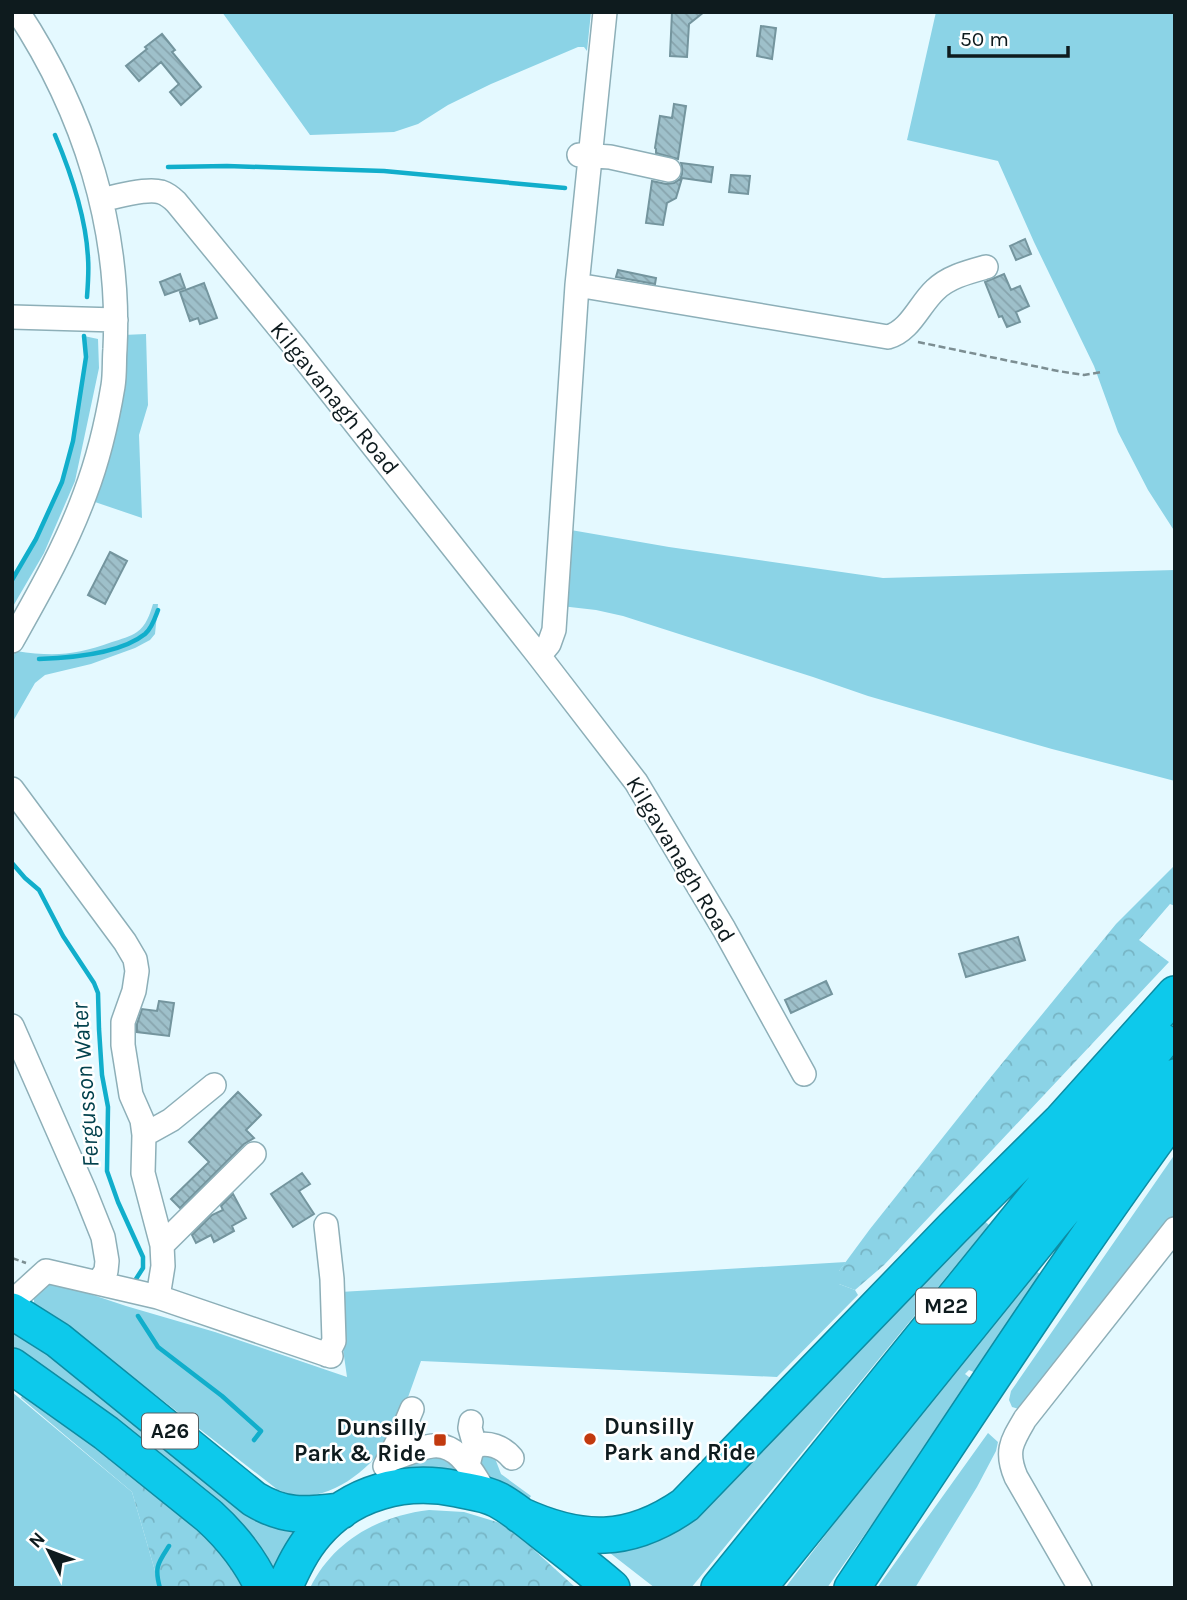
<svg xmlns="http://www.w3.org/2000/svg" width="1187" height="1600" viewBox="0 0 1187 1600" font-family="Karla,sans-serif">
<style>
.grass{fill:#8bd3e6}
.forest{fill:url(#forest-crowns)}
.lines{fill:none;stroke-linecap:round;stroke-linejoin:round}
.stream{stroke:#11aecb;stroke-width:4.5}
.building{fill:url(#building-back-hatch);stroke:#74959e;stroke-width:2}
.minor-casing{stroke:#8dafb8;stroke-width:26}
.highway-casing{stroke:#0d8ca3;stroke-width:38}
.path{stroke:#7c8e92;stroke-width:2.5;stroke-dasharray:7 3.5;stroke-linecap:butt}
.minor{stroke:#fff;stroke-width:23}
.highway{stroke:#0dc9eb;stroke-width:35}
.poi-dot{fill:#c23a0f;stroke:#fff;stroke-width:2.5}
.labels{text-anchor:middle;stroke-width:5;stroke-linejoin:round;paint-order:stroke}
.shield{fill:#fff;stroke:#565f62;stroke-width:2}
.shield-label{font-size:21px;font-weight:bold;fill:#0e1b1e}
.street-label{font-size:23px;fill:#0e1b1e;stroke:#fff}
.poi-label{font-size:23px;font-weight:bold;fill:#0e1b1e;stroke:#fff;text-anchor:start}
.water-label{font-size:24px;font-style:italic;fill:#02414d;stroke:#fff}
</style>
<defs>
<pattern id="forest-crowns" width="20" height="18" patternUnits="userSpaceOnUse" patternTransform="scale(1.75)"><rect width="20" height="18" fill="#8bd3e6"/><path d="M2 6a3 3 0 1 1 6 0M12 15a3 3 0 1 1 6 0" fill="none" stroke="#77b5c5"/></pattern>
<pattern id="building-back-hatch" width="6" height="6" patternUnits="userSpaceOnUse" patternTransform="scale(1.75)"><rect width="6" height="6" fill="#9ec0ca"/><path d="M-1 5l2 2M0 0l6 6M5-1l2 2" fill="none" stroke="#87a4ad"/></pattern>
</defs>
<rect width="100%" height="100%" fill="#e4f9ff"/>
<path class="grass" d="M222 12H591L587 51 584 47H578L491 84 448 105 418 124 394 132 310 135Z
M936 12H1175V532L1148 490 1118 432 1094 366 1034 242 998 161 907 140Z
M146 334 148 405 139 435 142 518 92 501 123 335Z
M84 336 98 339 99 368 75 481 44 553 12 608V580L36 539 62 482 73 441 86 357Z
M565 529 669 547 883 578 1175 570V781L1052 749 868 696 813 677 623 616 596 610 561 606Z
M153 604H158L155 634 150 640 135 648 91 664 45 675 35 683 12 723V658L16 651C55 657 76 655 112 642 121 639 130 637 137 632 146 626 150 614 153 604Z
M1175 1154V1215L1030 1401 1019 1409 1012 1407 1009 1400 1011 1391Z
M980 1217 989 1225 691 1588H655L610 1553Z
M846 1262 839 1271V1284L855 1290 858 1295 777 1377 421 1361C412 1385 403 1415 391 1437 373 1466 336 1498 299 1496 292 1496 285 1492 278 1490L134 1378 34 1304V1291L48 1283 63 1285 126 1306 215 1332 347 1377 343 1349 339 1341 340 1292Z
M1036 1271 1045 1278 978 1374 969 1370 965 1374 973 1380 970 1385 827 1588H785L862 1487Z
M12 1329 304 1529 272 1578 12 1355Z
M12 1392 132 1492 160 1588H12Z
M988 1433 998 1442 996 1451 977 1487 915 1588H877Z
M493 1453 501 1474 531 1496 525 1505 489 1479 480 1468 479 1456Z
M430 1455 450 1459 463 1477 402 1473 414 1461Z"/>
<path class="forest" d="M1175 865V906L1170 904 1139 940 1169 962 884 1265 855 1290 839 1284V1271L870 1229 986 1083 1116 924Z
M25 1389 217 1542 239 1575 244 1588H160L132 1492 21 1398Z
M429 1510 464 1512 497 1522 512 1530 576 1588H310C333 1541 378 1516 429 1510Z"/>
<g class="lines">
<path class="stream" d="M55 135C71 173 86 217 88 258 89 271 88 284 87 297
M168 167 227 166 384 171 565 188
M12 580 36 539 62 482 73 441 86 357 84 336
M39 659C69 658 120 654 145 634 152 628 155 618 158 610
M12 863 25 878 39 890 63 936 94 983 98 993 99 1029 102 1075 108 1107 107 1171 118 1202 143 1257V1268L136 1279
M138 1316 158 1347 222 1396 261 1431 254 1440
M160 1588C154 1567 158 1563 169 1546"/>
</g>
<path class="building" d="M672 12H704L689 24 687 57 670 56Z
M761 26 776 28 772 59 757 56Z
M162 34 175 50 172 52 201 87 181 105 170 92 179 84 161 62 139 81 126 66 147 49 145 47Z
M674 104 686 106 678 159 656 153V149L655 148 660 116 672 118Z
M681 163 713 167 711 182 682 178 676 198 667 203 663 225 646 223 652 181 666 184 674 183 680 179 682 174V166Z
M731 175 750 176 748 194 729 192Z
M1025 239 1031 254 1016 260 1010 246Z
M618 270 656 278 655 284 616 277Z
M180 274 185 288 165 295 160 282Z
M1004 274 1011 290 1020 286 1029 306 1016 312 1020 322 1007 327 1002 316 999 317 985 282Z
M204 283 217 318 200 324 198 318 190 321 180 292Z
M110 552 127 561 105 604 88 595Z
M1018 937 1025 960 966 977 959 954Z
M826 981 832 994 791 1013 785 1000Z
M159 1001 174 1003 169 1036 137 1032V1024L142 1009 157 1011Z
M238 1092 261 1115 246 1130 254 1138 244 1144 180 1208 171 1199 209 1162 189 1142Z
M302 1173 310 1184 299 1191 314 1214 293 1227 271 1194Z
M233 1194 246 1218 232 1226 234 1231 214 1242 211 1235 196 1243 192 1235 212 1215 223 1210 221 1206Z"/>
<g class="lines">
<g class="minor-casing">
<path id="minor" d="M579 155 610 157 669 170
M102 200C117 196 147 188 161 192 167 194 172 198 176 202L295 347 539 656 636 782 724 929 804 1074
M577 285 888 337C910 331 919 305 935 290 948 277 968 272 986 267
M12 317 116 320
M12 641C39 593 66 546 85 494 98 460 107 422 113 386 115 374 114 361 115 349 121 228 84 112 18 12
M539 656 549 644 554 630 577 285 605 12
M12 789 125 942 135 959 137 971 134 991 123 1022V1045L131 1095 142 1120 144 1135
M12 1026 85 1192 103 1237 107 1261 106 1271 98 1283
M326 1225 332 1279 334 1341 327 1355
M162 1245 254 1154
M158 1297 163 1266 162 1245 143 1173 144 1135 171 1120 214 1085
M12 1302 46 1271 158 1297 331 1356
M475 1446C488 1441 503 1447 512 1458
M389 1460C403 1456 418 1448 432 1446 460 1442 474 1476 487 1495
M468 1465 471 1453 475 1446 470 1428 471 1422
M385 1466 401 1435 412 1409
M1080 1588 1016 1477C1005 1451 1012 1441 1025 1419L1175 1229"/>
</g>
<g class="highway-casing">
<path id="highway" d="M12 1311 58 1340 254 1499C286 1518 305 1515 341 1511
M12 1366 106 1433 209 1516C232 1537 250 1559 263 1588
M520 1515C581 1543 629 1544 685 1505L953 1228 1062 1120 1175 994
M284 1588C293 1568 302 1549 316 1533 351 1492 406 1478 457 1489 471 1492 485 1493 498 1500 513 1508 527 1520 541 1531 565 1550 589 1568 612 1588
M719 1588 1162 1041
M758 1588 1052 1224 1175 1077
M852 1588C959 1429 1062 1268 1175 1114"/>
</g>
<path class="path" d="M918 342 1058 371 1084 375 1101 372
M12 1258 26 1263"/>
<use href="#minor" class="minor"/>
<use href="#highway" class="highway"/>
</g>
<g class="poi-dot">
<circle cx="590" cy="1439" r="7"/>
<rect x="433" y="1433" width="14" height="14" rx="3.5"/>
</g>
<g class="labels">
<g class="shield">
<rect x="916" y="1288.5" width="60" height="35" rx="5"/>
<rect x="142" y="1413.5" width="56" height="35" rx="5"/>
</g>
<g class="shield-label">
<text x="946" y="1313">M22</text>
<text x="170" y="1438">A26</text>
</g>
<g class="street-label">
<text transform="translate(335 398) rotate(51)" y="8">Kilgavanagh Road</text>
<text transform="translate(681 859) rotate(59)" y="8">Kilgavanagh Road</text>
</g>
<g class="poi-label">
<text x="604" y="1434">Dunsilly<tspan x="604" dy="26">Park and Ride</tspan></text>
<text x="426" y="1435" text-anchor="end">Dunsilly<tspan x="426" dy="26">Park &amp; Ride</tspan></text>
</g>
<g class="water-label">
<text transform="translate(85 1085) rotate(-94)" y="8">Fergusson Water</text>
</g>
</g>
<rect width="1187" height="1600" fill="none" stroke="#0e1b1e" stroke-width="28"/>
<g transform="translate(49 1551) rotate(312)" stroke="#ffffff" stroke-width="5" paint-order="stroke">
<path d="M0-5L12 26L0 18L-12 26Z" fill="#0e1b1e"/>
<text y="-10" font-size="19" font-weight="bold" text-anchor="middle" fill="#0e1b1e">N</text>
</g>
<path d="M949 46v10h119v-10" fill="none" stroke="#0e1b1e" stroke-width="3.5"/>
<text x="960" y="46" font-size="21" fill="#0e1b1e" stroke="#ffffff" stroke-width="5" paint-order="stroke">50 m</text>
</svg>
